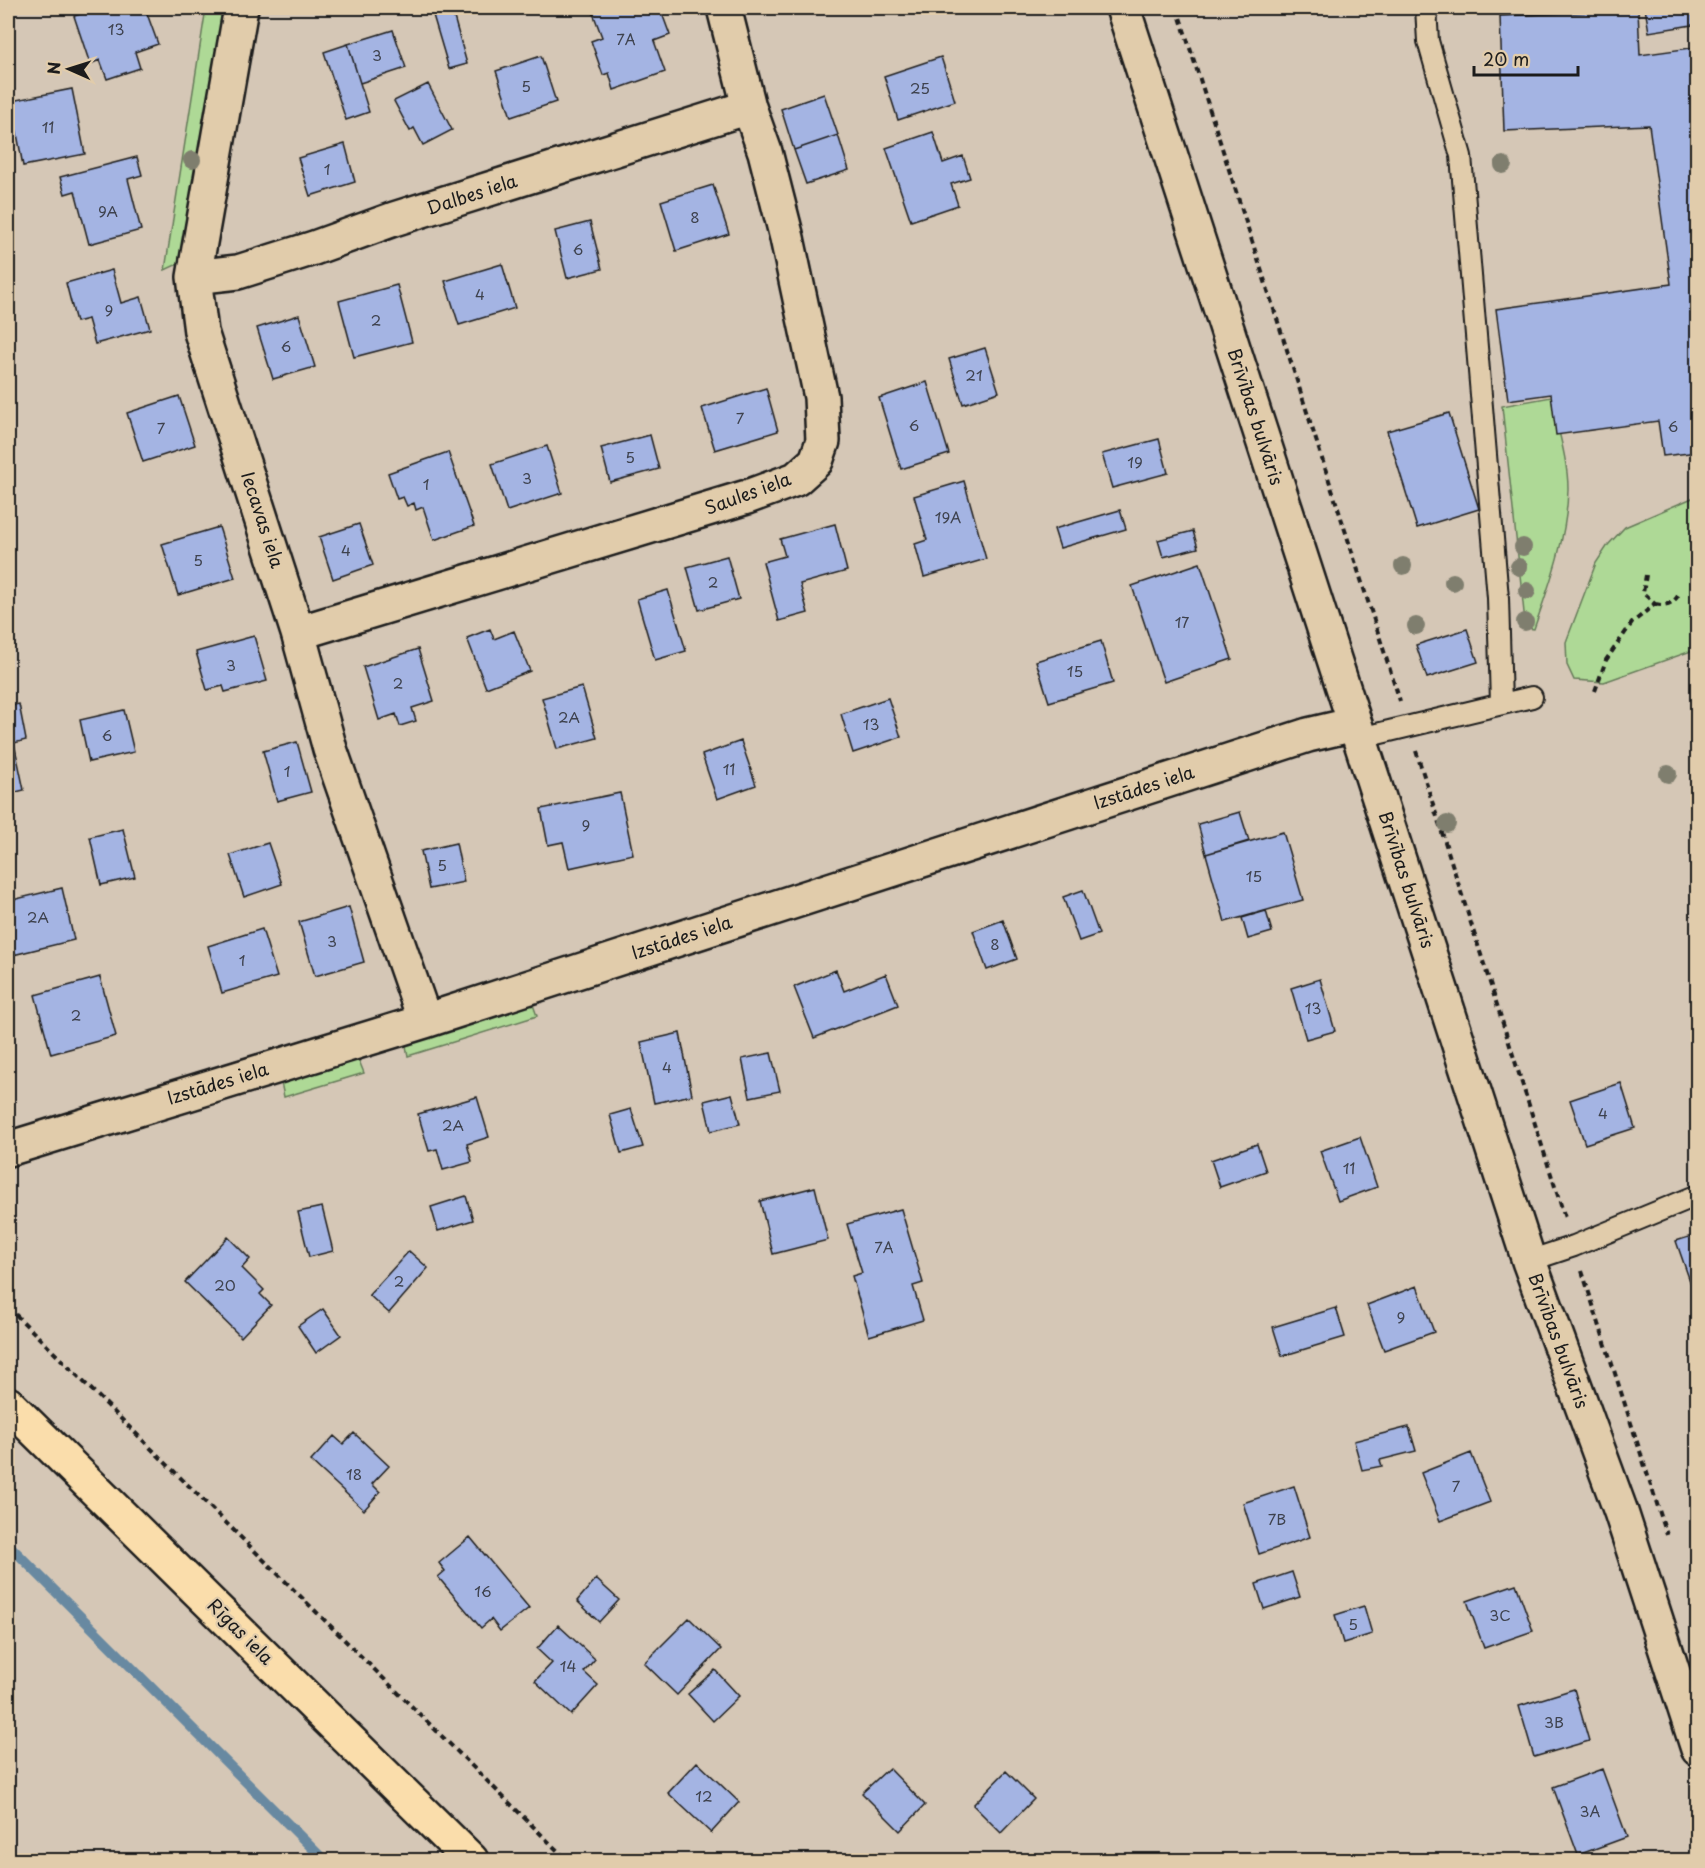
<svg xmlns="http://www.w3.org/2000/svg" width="1705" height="1868" viewBox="0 0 1705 1868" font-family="'Playpen Sans',sans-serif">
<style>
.green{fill:#aed996;stroke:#657a59;stroke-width:1.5}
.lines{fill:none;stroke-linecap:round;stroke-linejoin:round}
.stream{stroke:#6789a1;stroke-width:10}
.building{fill:#a4b4e3;stroke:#1c1c1c;stroke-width:1.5}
.service-casing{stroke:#1c1c1c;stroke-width:24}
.minor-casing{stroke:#1c1c1c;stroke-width:38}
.primary-casing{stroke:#1c1c1c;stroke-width:38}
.path{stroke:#1c1c1c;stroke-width:4;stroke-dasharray:6 4.5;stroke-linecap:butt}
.service{stroke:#e1ccab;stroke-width:20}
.minor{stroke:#e1ccab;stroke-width:33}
.primary{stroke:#faddab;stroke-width:33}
.tree{fill:#7f7e6e}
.labels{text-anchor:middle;stroke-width:4.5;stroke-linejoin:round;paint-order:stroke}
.number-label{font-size:15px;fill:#3e424e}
.street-label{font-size:18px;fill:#1c1c1c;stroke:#e1ccab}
</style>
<rect width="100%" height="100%" fill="#d5c7b6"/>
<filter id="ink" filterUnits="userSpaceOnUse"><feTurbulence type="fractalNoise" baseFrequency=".0167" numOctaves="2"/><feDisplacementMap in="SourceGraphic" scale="12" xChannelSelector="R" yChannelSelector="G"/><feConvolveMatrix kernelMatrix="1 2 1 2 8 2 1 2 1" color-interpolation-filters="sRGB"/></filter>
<g filter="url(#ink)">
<path class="green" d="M206 8H230L187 248 178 264 165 270Z
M1551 397C1557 426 1568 460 1568 489 1567 538 1550 583 1534 629L1526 628 1525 622 1502 406Z
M1697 496V649L1604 682 1574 680 1567 665 1566 642 1596 563 1608 545 1625 527Z
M531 999 537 1016 408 1056 405 1041Z
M358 1058 364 1073 284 1097 281 1082Z"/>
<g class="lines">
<path class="stream" d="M8 1544 324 1860"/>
</g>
<path class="building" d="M99 8H145L158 44 135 52 140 68 107 79 100 60 90 64 74 16Z
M608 8H660L670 35 654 41 665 72 614 90 609 73 603 75 591 41 602 37 593 13Z
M1645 8H1698V24L1649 32Z
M452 10 467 64 449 69 433 15Z
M1638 10 1640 55 1698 47V452L1663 456 1658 421 1556 435 1551 394 1508 400 1496 309 1671 284 1649 125 1504 131 1500 16Z
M393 30 406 68 360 83 348 44Z
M348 44 369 112 346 120 324 52Z
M541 56 556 102 511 117 496 71Z
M941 57 955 101 898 120 884 76Z
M428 84 452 130 423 145 414 128 410 131 394 101Z
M72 89 85 154 23 166 11 101Z
M824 94 838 135 794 150 781 109Z
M933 132 943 163 963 156 970 178 951 184 958 205 911 221 886 148Z
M838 135 849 170 806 184 794 150Z
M345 144 355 182 310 196 298 158Z
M137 157 142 175 128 179 141 230 89 244 75 191 65 194 60 177Z
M713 185 729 234 676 251 661 201Z
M590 222 602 269 567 278 555 231Z
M502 264 515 308 459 325 445 281Z
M112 270 121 303 141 297 150 329 95 344 88 319 76 322 66 283Z
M397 285 412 342 354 357 339 301Z
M299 315 315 367 273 379 257 328Z
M985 348 999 392 963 404 949 359Z
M927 382 949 454 901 469 879 398Z
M766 388 778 431 715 450 702 408Z
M179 396 195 445 143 462 127 413Z
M1449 413 1479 509 1417 528 1387 431Z
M650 435 659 469 610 482 601 448Z
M1159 439 1168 473 1112 488 1102 454Z
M547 446 562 493 507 511 492 464Z
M448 452 474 526 434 540 423 507 416 510 414 503 407 506 403 497 397 499 388 473Z
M964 481 986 559 924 577 915 544 927 540 914 496Z
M1120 510 1126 529 1060 548 1054 529Z
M359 524 373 565 333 579 319 537Z
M835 524 847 571 800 584 808 613 779 621 763 562 785 556 780 539Z
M219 527 235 578 178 595 162 544Z
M1193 531 1198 548 1163 557 1158 540Z
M727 556 739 599 699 610 687 567Z
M1200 563 1232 659 1164 682 1132 586Z
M668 590 686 651 655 660 637 599Z
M490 629 494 639 514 631 530 671 486 688 467 638Z
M1467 629 1478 662 1427 678 1416 645Z
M254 636 267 681 225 692 223 686 207 690 196 652Z
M1101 641 1113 683 1049 702 1036 661Z
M418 649 434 701 412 708 416 721 400 726 396 714 379 720 363 667Z
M582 687 597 738 557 749 542 698Z
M888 698 901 737 853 753 841 714Z
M19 704 26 740 14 743 24 790 8 794V706Z
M124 710 134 752 89 762 80 720Z
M741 741 756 785 717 799 702 755Z
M297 742 311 792 277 801 263 751Z
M620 793 633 854 569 868 563 842 548 845 541 809Z
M1240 812 1249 841 1206 854 1198 824Z
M123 829 135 877 101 885 90 837Z
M1283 832 1303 900 1225 922 1206 854Z
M268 843 282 884 244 897 230 855Z
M456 843 464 882 429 889 421 851Z
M62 888 74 940 13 955 8 934V901Z
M1083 890 1099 934 1079 941 1063 897Z
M349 907 364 962 315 976 299 922Z
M1266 911 1272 932 1248 939 1242 918Z
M1003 920 1017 959 987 970 973 931Z
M262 929 277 977 222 993 208 946Z
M836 970 844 991 886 974 898 1005 814 1038 794 987Z
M100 977 116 1036 51 1054 35 995Z
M1320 979 1335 1031 1306 1039 1291 988Z
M680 1033 692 1095 654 1103 641 1042Z
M771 1053 780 1091 750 1097 742 1059Z
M1621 1083 1635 1128 1585 1144 1570 1100Z
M732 1094 740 1124 711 1131 704 1101Z
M477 1097 489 1137 467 1144 472 1162 443 1170 437 1149 429 1151 418 1114Z
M631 1109 643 1147 621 1153 610 1115Z
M1360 1137 1377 1187 1338 1201 1320 1151Z
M1257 1144 1266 1171 1220 1187 1211 1160Z
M815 1187 828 1240 773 1254 760 1201Z
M466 1196 473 1220 438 1231 431 1207Z
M322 1207 333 1251 309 1257 298 1212Z
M901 1209 923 1283 913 1286 923 1320 869 1336 852 1276 862 1273 847 1224Z
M1698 1234V1304L1676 1241Z
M228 1237 250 1259 242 1268 264 1290 260 1294 271 1305 241 1337 185 1282Z
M409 1251 428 1268 389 1313 369 1295Z
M1417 1286 1434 1332 1384 1350 1367 1305Z
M1336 1308 1345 1337 1282 1356 1273 1327Z
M323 1309 341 1335 316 1353 298 1326Z
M1409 1427 1416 1451 1380 1460 1382 1466 1362 1470 1354 1441Z
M354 1433 389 1466 372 1484 380 1492 364 1510 311 1461 334 1436 343 1444Z
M1471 1453 1490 1502 1440 1521 1421 1473Z
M1294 1486 1310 1537 1259 1554 1243 1503Z
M470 1537 529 1608 500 1631 491 1619 481 1628 438 1577 445 1571 439 1563Z
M1292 1572 1300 1597 1264 1609 1256 1584Z
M596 1579 619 1600 599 1622 577 1601Z
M1516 1584 1533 1631 1484 1648 1467 1601Z
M1364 1606 1372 1634 1343 1643 1335 1615Z
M689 1618 721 1649 677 1695 644 1663Z
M558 1625 595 1659 584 1672 598 1685 571 1715 535 1681 552 1663 537 1649Z
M715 1670 739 1696 713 1721 688 1694Z
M1574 1689 1589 1741 1534 1757 1519 1706Z
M697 1762 739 1802 711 1833 668 1793Z
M889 1768 925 1805 900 1831 862 1793Z
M1602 1769 1627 1837 1578 1855 1553 1787Z
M1006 1771 1034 1799 1001 1833 973 1805Z"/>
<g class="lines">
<g class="service-casing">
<path id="service" d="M1426 8 1428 41 1461 156 1498 598 1501 704
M1360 738 1532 697
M1529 1261 1574 1246 1698 1195"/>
</g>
<g class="minor-casing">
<path id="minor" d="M241 8 194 277 201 332 298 633 330 749 425 1021
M1123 8 1529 1261 1621 1512 1698 1749
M194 277 238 272 314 248 394 219 749 107
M298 633 747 497 796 479 816 461 823 441 821 397 787 238 765 152 749 107 724 8
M8 1149 425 1021 1308 735 1355 724"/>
</g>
<g class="primary-casing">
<path id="primary" d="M8 1404 471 1860"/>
</g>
<path class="path" d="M1177 8 1400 701
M1655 604C1666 607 1675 603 1680 592
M1595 691 1606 660 1632 623 1655 604 1643 593 1646 575
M1416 751 1566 1221
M1582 1271 1667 1535
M8 1307 567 1860"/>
<use href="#service" class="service"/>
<use href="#minor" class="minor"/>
<use href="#primary" class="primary"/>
</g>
<g class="tree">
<circle cx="192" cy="160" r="9"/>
<circle cx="1503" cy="165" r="9"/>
<circle cx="1523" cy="547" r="9"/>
<circle cx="1403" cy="566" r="9"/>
<circle cx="1519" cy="567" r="9"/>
<circle cx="1453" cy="582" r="9"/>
<circle cx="1527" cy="591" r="9"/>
<circle cx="1525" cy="622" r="9"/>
<circle cx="1416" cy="626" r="9"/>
<circle cx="1668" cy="774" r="9"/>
<circle cx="1447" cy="824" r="9"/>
</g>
</g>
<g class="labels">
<g class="number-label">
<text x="116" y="35">13</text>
<text x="626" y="45">7A</text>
<text x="377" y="61">3</text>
<text x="526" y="92">5</text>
<text x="920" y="94">25</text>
<text x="48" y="133">11</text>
<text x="327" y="175">1</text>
<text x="108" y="217">9A</text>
<text x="695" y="223">8</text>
<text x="578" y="255">6</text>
<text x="480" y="300">4</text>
<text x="109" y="316">9</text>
<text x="376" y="326">2</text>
<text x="286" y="352">6</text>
<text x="974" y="381">21</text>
<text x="740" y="424">7</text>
<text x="914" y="431">6</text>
<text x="1673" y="432">6</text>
<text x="161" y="434">7</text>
<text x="630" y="463">5</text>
<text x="1135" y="468">19</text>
<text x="527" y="484">3</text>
<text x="426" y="490">1</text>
<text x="948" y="523">19A</text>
<text x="346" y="556">4</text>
<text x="198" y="566">5</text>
<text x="713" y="588">2</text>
<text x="1182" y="628">17</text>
<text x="231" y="671">3</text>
<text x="1075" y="677">15</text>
<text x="398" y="689">2</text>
<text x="569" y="723">2A</text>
<text x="871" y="730">13</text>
<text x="107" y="741">6</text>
<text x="729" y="775">11</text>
<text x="287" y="777">1</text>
<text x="586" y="831">9</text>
<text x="442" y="871">5</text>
<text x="1254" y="882">15</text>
<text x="38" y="923">2A</text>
<text x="332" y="947">3</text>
<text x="995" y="950">8</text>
<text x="242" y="966">1</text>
<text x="1313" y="1014">13</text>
<text x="76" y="1021">2</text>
<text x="667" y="1073">4</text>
<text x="1603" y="1119">4</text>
<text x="453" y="1131">2A</text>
<text x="1349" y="1174">11</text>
<text x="884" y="1253">7A</text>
<text x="399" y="1287">2</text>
<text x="225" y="1291">20</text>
<text x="1401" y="1323">9</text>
<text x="354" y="1480">18</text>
<text x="1456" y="1492">7</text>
<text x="1277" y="1525">7B</text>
<text x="483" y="1597">16</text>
<text x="1500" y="1621">3C</text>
<text x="1353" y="1630">5</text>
<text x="568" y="1672">14</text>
<text x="1554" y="1728">3B</text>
<text x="704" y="1802">12</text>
<text x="1590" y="1817">3A</text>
</g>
<g class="street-label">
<text transform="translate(472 195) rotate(-18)" y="6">Dalbes iela</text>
<text transform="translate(1255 417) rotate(72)" y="6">Brīvības bulvāris</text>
<text transform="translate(748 494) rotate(-20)" y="6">Saules iela</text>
<text transform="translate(262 520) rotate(72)" y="6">Iecavas iela</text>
<text transform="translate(1144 788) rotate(-18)" y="6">Izstādes iela</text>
<text transform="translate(1406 880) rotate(72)" y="6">Brīvības bulvāris</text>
<text transform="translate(682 938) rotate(-18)" y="6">Izstādes iela</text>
<text transform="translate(218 1084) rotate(-17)" y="6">Izstādes iela</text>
<text transform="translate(1558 1341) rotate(70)" y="6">Brīvības bulvāris</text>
<text transform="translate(240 1632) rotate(45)" y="6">Rīgas iela</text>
</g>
</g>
<rect width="1705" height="1868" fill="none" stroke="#e1ccab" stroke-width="30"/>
<rect x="15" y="15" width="1675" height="1838" fill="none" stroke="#1c1c1c" stroke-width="2" filter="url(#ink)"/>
<g transform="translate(69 69) rotate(273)" stroke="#e1ccab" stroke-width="4.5" paint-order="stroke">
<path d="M0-4.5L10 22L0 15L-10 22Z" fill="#1c1c1c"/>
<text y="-9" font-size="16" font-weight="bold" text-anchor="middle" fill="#1c1c1c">N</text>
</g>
<path d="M1474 66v9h104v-9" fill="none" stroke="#1c1c1c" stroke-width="3"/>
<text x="1483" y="66" font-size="18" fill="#1c1c1c" stroke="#e1ccab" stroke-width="4.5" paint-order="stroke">20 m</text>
</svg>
